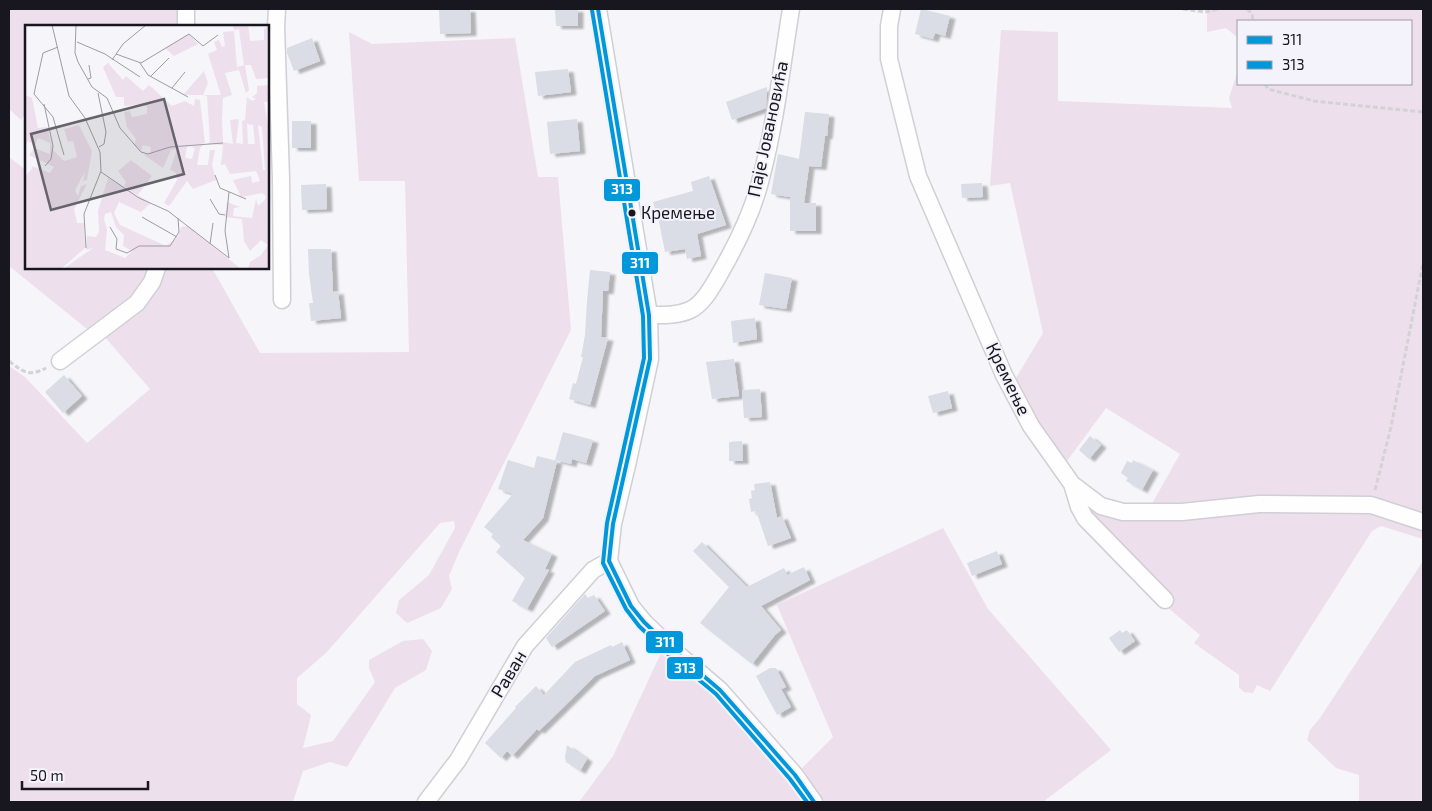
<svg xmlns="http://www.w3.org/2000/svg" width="1432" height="811" viewBox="0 0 1432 811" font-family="'Exo 2',sans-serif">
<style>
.green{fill:#eedfed}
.building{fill:#dadce6;filter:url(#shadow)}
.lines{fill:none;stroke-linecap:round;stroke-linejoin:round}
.minor-casing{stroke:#cfcfd5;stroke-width:19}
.path{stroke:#d3d3d5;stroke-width:3;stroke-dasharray:5 2.5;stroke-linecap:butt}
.minor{stroke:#fefefe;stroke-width:16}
.bus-1-casing{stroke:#f4f3fc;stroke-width:8}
.bus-2-casing{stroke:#f4f3fc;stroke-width:8}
.bus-1{stroke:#0098da;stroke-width:4}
.bus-2{stroke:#0098da;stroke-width:4}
.bus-dot{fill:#18161e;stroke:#f4f3fc;stroke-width:2}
.labels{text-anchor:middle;stroke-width:4;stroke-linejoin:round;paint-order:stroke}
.bus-label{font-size:17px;fill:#18161e;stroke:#f4f3fc;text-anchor:start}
.street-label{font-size:18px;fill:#18161e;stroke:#f4f3fc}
.inset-road{fill:none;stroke:#9d9ca2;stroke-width:1}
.view{fill:#65646b;fill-opacity:0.15;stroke:#65646b;stroke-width:2.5}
.inset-edge{fill:none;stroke:#18161e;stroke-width:2.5}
.line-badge{stroke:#f4f3fc;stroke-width:2}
.badge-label{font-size:14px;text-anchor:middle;font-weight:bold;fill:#fff}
</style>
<defs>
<filter id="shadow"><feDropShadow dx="5.5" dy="3" stdDeviation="1" flood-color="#0004"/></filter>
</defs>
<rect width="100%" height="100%" fill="#f5f5fa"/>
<path class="green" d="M9 9H182V26H26V113L21 120 9 109Z
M1207 9H1423V519L1370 502 1149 509 1180 454 1106 408 1064 465 1013 383 1043 333 1010 183 990 186 1001 30 1058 32V101L1232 108 1229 98 1238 70V84H1411V21H1238V38L1226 28 1207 32Z
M349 32 372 44 515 38 538 177H558L571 330 459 552 449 576 452 589 441 608 407 623 396 613 399 600 429 575 455 528 454 521 440 523 326 653 297 678V704L311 715 303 748 333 741 375 682 369 668V660L403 641 423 639 432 651 426 670 395 688 347 767 330 762 303 771 293 802H9V366L25 377 87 443 150 389 103 335 162 268H212L260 353 409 352 405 181H359Z
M9 157 26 170V268H153L134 300 92 333 9 266Z
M1094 504 1369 509 1423 526V539L1381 526 1372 531 1270 691 1257 685 1253 693 1244 692 1239 687V675L1194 643 1200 635 1166 606 1086 514Z
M943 528 988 609 1111 750 1043 802H825L802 768 833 737 777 605Z
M1423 561V802H1359V775L1336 768 1307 740 1310 730 1320 718Z
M662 651 720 701 788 779 804 802H579L613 756Z"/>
<path class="building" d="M439 9H470L471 33 440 34Z
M555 9H578V26H556Z
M921 9 950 16 945 36 935 33 933 39 915 34Z
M312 38 320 61 294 71 287 53V48Z
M568 69 571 92 538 96 535 72Z
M767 87 766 108 732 120 726 102Z
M805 112 829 114 827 136H825L821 167 809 166 804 203H816V231H790V197L771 194 778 154 799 159Z
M577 119 580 151 550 154 547 122Z
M292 121H311V148H292Z
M709 176 726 225 697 234 701 256 687 259 685 249 665 252 659 222 653 202 693 191 691 182Z
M982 183 983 197 962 198 961 184Z
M326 184 327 209 302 210 301 185Z
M308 249H331L333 292 338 291 341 318 311 321 309 303H313L309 274Z
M590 270 610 272 608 291H603L601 337 608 338 590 405 569 399 573 383 576 384 583 357H581L585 335 587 301Z
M765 273 792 278 786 309 759 305Z
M755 318 757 339 733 343 731 321Z
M734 359 739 396 712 399 706 362Z
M64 375 82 396 63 413 45 392Z
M760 389 762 417 744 418 742 390Z
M948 391 952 408 933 413 928 396Z
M563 432 593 440 586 463 572 459 571 464 555 460Z
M1090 436 1101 445 1089 459 1079 450Z
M742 441 743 461H729V442Z
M537 456 557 461 543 518 523 540 552 554 545 569 549 570 527 609 512 601 525 578 496 552 501 546 491 537 493 534 484 527 513 494 498 489 508 460 534 468Z
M1133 460 1153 470 1142 490 1126 481 1128 478 1121 473 1127 461 1132 463Z
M770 482 777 518 782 516 791 538 768 546 756 511 751 512 749 499 752 498 751 491 755 490 754 484Z
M702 542 747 587 784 568 787 575 804 567 810 580 761 606 781 630 775 635 752 664 700 623 729 587 693 551Z
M997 551 1002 564 972 576 967 563Z
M585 594 588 598 594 595 605 611 552 647 546 638Z
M1120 630 1122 633 1127 630 1135 641 1119 652 1109 638Z
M622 642 630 660 595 676 539 731 537 729 512 756 507 751 501 758 485 743 516 708 515 707 536 686 544 695 575 662 611 645 612 647Z
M770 668H776L786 687 781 689 791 707 777 715 756 676Z
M567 745 587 759 580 771 566 762 565 757Z"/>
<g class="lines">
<g class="minor-casing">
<path id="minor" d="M277 9 276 27 281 178 282 300
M598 9 649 315 650 359 628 461 613 524 609 561 631 606 644 622 672 649 720 690 795 775 814 802
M892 9 889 26V59L918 176 1004 375 1031 426 1072 484 1101 506 1123 512H1182L1259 504 1371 505 1423 522
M186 26V9
M649 315C662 315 677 316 690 310 703 304 712 287 719 275 737 244 754 210 762 174 776 120 782 64 791 9
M60 361 137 303 152 282 157 268
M1072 484 1079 507 1085 518 1165 600
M426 802 458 760 525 646 593 570 609 561"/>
</g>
<path class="path" d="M1183 9 1205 12 1219 9
M1247 9 1252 14 1253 21
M1265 84 1268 89 1314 101 1423 112
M9 361C23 372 29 377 46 368
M1375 490 1391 427 1423 263"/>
<use href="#minor" class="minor"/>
<g class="bus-1-casing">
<path id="bus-1" d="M598 9 649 315 650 359 613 524 609 561 631 606 644 622 672 649 720 690 795 775 814 802"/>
</g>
<g class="bus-2-casing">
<path id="bus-2" d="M592 10 643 316 644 358 607 523 603 563 626 609 639 626 668 654 716 694 790 779 807 802"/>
</g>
<use href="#bus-1" class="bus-1"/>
<use href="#bus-2" class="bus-2"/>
</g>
<circle class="bus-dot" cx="632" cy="213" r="4.5"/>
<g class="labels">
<g class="bus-label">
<text x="641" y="219">Кремење</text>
</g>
<g class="street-label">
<text transform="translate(768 129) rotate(-78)" y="6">Паје Јовановића</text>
<text transform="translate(1008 379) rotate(64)" y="6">Кремење</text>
<text transform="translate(509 674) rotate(-59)" y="6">Раван</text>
</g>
</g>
<g transform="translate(25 25)">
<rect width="244" height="244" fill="#f5f5fa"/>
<path d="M208 0H223L225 16 239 15V4L244 0V53L231 54 226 40H220L224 65 221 68 214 45 200 48 207 70 198 73 197 94 198 117 208 119 205 95 214 94 211 118 218 119 217 96 220 95 222 72 227 76 231 74 227 72 232 68V61L244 60V77H239L244 105V244H223L225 237 236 230 243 220 236 215 225 226 219 216 217 194 200 192 202 177 215 182 209 183 208 191 227 193 231 174 233 181 240 175 241 171 237 168 216 172 208 155 226 151 227 158 235 156 231 146 205 149 200 139 196 140 198 120 182 119 185 117 182 71 178 70H196L183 29 192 25 189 17 194 15 197 22 200 21 198 7 209 6 212 42 219 40 214 5 217 4 209 5ZM222 99 228 100 230 119H223ZM233 100 237 102 240 145H238ZM164 9 173 19 149 31 140 23ZM83 38 98 55 101 51 118 66 124 60 147 81 160 76 169 81 170 74 175 75 180 118 162 122 160 133 167 134 170 123 165 122 179 119 175 123 172 140H183L185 125H190L187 140 191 155 168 164 162 156 144 181 139 178 152 155 151 148 145 145 152 124 146 125 138 143 119 130 125 128 126 122 118 120 116 126 109 120 111 114 102 102 99 87 105 86 107 92 122 89V82L117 79 99 81V72H91L78 42ZM179 46 183 58 178 70H158ZM0 70 7 73 13 103 22 102 28 125 39 136 52 132 48 116 43 117 39 104 54 100 67 126 62 155 58 156 60 147 50 165 53 171 56 161 62 159 49 184 52 198H59L60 223 36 244 0 242V152L8 142 5 140 25 148 29 142 4 130 9 123 25 129V118L13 113 10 120 3 116 0 121ZM106 135 127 151 112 171 99 161 101 157 93 146ZM83 153 126 178 116 187 94 177 89 188 95 200 141 221 153 212 156 202 163 201 216 244H38L68 223 61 225 62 211 71 212 74 207 73 186ZM86 187 91 202 99 210 98 221 107 226 100 233 80 225 82 205 79 194 80 189Z" fill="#eedfed" fill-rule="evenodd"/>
<path class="inset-road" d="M27 0 44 71 60 93 75 127 76 146 59 189 61 223M51 0 50 28 53 37 67 62 82 73 95 103 116 127 123 129 145 122 198 118M52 17 80 29 115 52M33 22 18 28 9 69 28 92 39 130M91 29 116 38 164 9 178 21 193 10M87 35 98 19 121 0M115 38 123 50 163 72M126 51 144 33M63 54 66 53 64 40M147 63 160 47M73 68 81 107 79 119 74 122M19 79 28 121 26 134 20 141M76 147 114 173 143 186 204 233M190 150 195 163 221 174M204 167 200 206 204 233M185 174 194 189 200 190M117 192 152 212M85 202 92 214 91 224 102 228 114 221H145L154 207 153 193M185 219 188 198"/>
<path class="view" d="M139 74 159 149 26 185 6 109Z"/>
<rect width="244" height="244" class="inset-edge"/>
</g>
<g class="line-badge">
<rect x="603" y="178" width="38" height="24" rx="5" fill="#0098da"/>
<rect x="621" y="251" width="38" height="24" rx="5" fill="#0098da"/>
<rect x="645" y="630" width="39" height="24" rx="5" fill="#0098da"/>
<rect x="666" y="656" width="38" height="24" rx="5" fill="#0098da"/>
</g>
<g class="badge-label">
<text x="622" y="194">313</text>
<text x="640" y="268">311</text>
<text x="665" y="647">311</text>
<text x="685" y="673">313</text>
</g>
<rect width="1432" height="811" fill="none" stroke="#18161e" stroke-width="20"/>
<rect x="1237" y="20" width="175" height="65" fill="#f4f3fc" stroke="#9c9ba3"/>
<rect x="1247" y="36" width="25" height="8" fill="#0098da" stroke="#9c9ba3"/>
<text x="1282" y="45" font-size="15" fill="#18161e">311</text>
<rect x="1247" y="61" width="25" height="8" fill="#0098da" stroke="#9c9ba3"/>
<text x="1282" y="70" font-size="15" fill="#18161e">313</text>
<path d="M22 781v8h126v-8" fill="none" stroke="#18161e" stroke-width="2.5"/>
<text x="30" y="781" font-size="15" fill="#18161e" stroke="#f4f3fc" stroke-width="4" paint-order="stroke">50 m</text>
</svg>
